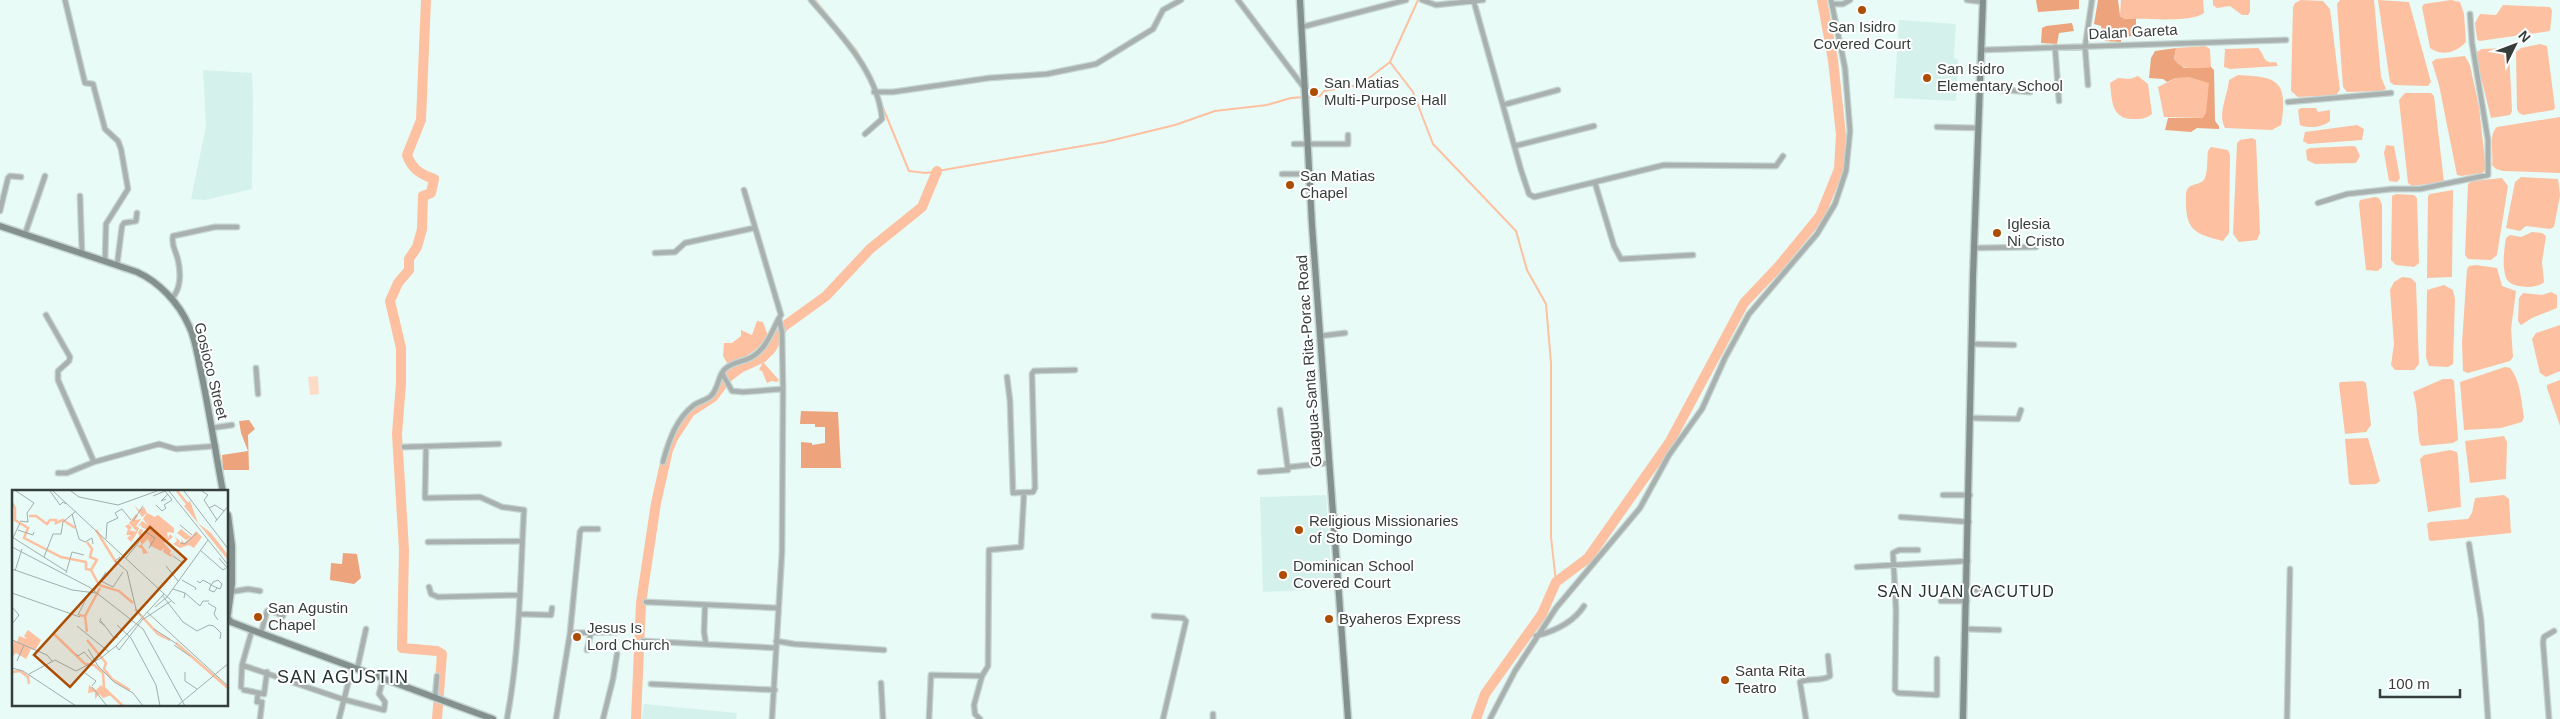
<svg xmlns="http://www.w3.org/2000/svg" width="2560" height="719" viewBox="0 0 2560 719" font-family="Arial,sans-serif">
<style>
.built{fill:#d5f1eb}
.green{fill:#fddbc9}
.forest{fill:#eda37c}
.water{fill:#fdc0a0}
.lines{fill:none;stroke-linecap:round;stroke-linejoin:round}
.stream{stroke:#fdc0a0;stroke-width:2}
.river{stroke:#fdc0a0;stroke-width:10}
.street-casing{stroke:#c4d5d2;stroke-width:7}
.secondary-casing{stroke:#c4d5d2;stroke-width:9}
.street{stroke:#a9b1af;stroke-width:4.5}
.secondary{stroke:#84908d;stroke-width:6}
.poi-dot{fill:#ad4d04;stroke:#fff;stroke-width:2}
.labels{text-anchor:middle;stroke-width:4;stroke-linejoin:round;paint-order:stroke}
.poi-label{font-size:15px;fill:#363e3c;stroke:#fff;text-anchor:start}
.street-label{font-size:15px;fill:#363e3c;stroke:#fff}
.neighbourhood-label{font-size:16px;letter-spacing:1px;fill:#243431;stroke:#fff}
.quarter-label{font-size:18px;letter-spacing:1px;fill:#243431;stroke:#fff}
.inset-river{fill:none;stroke:#fdc0a0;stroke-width:2.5}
.inset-road{fill:none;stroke:#a1afac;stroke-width:1}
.view{fill:#ad4d04;fill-opacity:0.15;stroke:#ad4d04;stroke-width:2.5}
.inset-edge{fill:none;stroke:#363e3c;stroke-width:2.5}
</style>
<rect width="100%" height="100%" fill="#e8fbf7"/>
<path class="built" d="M1899 20 1956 24 1954 58 1958 59 1956 101 1894 98Z
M203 70 252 73 253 97 252 189 205 200 191 199 206 126Z
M1326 495 1332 585 1309 586V590L1263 592 1260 497Z
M644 704 737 713 736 719H642Z"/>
<path class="green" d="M318 376 319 394 310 395 308 377Z"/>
<path class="forest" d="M2036 0H2079V9L2038 12Z
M2098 0H2118L2120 16 2125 19 2136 18V30L2132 36 2121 37V42L2105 41 2101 26 2094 24Z
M2072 23 2074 31 2059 33 2057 44 2041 43 2042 28 2046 26Z
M2176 48 2174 59 2184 68 2211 67 2214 70 2215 121 2219 126V129L2197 128 2191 132 2165 130 2168 118H2203L2176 78 2167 82 2163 79 2149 78 2151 58 2155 51Z
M801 411 838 412 841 468H801V442L812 443V445L825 443V427H815V424H800Z
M249 420 255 429 248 435 249 470H223L222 455 248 451 241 433 239 421Z
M343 553 357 554 361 578 354 584 330 580 331 563 342 564Z"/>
<path class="water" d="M2121 0H2203L2204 13C2192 23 2142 18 2125 19L2120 16Z
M2213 0H2250V12L2248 15H2242L2230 6 2217 8 2213 5Z
M2301 0 2323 1 2330 9 2340 90 2336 95 2298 97 2291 91 2293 7 2295 3Z
M2340 0H2374L2381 77 2386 89 2382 91 2347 92 2343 87 2337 4Z
M2378 0 2409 2 2431 82 2428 86 2394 85 2390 82Z
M2451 0 2460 2 2464 14 2466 42C2457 52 2442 57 2430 48L2422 7 2424 4Z
M2503 5 2550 7 2552 11 2550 31 2479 41 2477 39 2475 23 2480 14 2496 15Z
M2540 44 2547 46 2555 108 2553 110 2523 115 2519 113 2517 109 2516 52 2521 48Z
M2205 46 2210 49 2211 67C2197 68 2182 72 2174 59L2176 48Z
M2258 48C2266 56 2262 64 2276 62L2278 66 2230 69 2224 67 2225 49Z
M2504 48 2509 50 2512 111 2510 115 2491 118 2475 53 2482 49Z
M2465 56 2470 65 2479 107 2486 170 2482 173 2461 176 2457 175 2439 85 2432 62 2436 59Z
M2238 75C2258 77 2283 74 2283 101 2283 109 2283 117 2281 125L2272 130 2225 128C2217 114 2228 95 2229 80Z
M2138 76 2148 84 2152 114C2146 119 2140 119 2133 119 2111 119 2112 100 2110 83L2118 78 2130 79Z
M2189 77 2209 83 2206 113 2203 118 2164 117 2158 87 2176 78Z
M2405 93H2431L2434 96 2444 182 2412 186 2408 183 2399 100Z
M2301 108H2316L2318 112 2330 110V121C2324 127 2308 129 2300 125L2298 110Z
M2560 117V173L2503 171 2496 169 2492 165C2494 154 2488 134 2497 127Z
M2357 125 2364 129 2362 140 2308 144 2303 141 2305 132Z
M2252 138 2256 140 2260 233 2257 240 2239 242 2233 234 2237 143 2240 140Z
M2386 145 2394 146 2400 178 2397 182 2389 181 2384 153Z
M2353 146 2356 147 2360 156 2356 163 2315 164 2307 160 2306 150 2310 148Z
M2211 147 2228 150 2230 155 2229 233 2223 241C2196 234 2186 231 2186 202 2186 197 2185 191 2189 187 2194 183 2202 185 2205 178 2208 170 2207 158 2208 151Z
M2521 177 2558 179 2560 195 2554 227 2550 229 2526 226 2520 231 2506 228 2515 182Z
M2502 178 2508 186 2497 255 2491 260 2468 259 2465 255 2468 184 2472 181Z
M2453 190 2452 277 2427 278 2428 196 2430 194Z
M2396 194 2414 195 2417 198 2419 263 2414 267 2396 265 2391 260 2392 200V196Z
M2375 197 2379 198 2382 205V267L2378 271 2366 270 2359 204 2360 200Z
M2532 232 2542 233 2546 236 2542 262 2544 282C2538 290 2509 288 2506 278 2502 265 2504 251 2506 238L2510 235 2521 237Z
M2476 265 2497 268 2502 286 2516 291 2511 329 2513 357 2510 361 2468 373 2463 371 2462 343 2467 269 2469 266Z
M2402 277 2411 278 2416 283 2419 364 2414 370H2395L2391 365 2394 344 2390 290 2394 282Z
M2444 285 2453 290 2455 299 2453 364 2448 367 2429 366 2426 357 2427 290Z
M2551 292 2557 295V308L2532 318 2521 325 2518 321 2519 298 2523 293 2542 295Z
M757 321 763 322 768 336C762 347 740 363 727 363L723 356 724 343H732L741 336V330L752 335Z
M2560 325V371L2546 377 2540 373 2532 339 2536 333Z
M763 362 779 380 777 382 772 381 767 383 762 371 759 370Z
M2505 367 2510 368C2521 381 2521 401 2524 417L2522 422 2501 428 2464 430 2460 382Z
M2443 379H2452L2454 381 2458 440 2453 443 2422 446 2420 444C2416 427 2419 409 2413 392Z
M2560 380V426L2547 388V385Z
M2363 381 2366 383 2371 425 2366 432 2345 434 2339 384 2340 382Z
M2504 436 2507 442 2506 479 2470 483 2465 441Z
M2368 438 2380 481 2376 484 2352 485 2349 484 2345 439Z
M2450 450 2457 452 2458 457 2461 507 2428 512 2420 459 2424 455Z
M2504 495 2509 499 2511 533 2431 541 2429 540 2427 524 2430 522 2468 519 2472 513 2475 498Z"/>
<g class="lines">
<path class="stream" d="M815 0 856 50 866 68
M1418 0 1390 62 1413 92 1433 144 1516 231 1527 270 1546 304 1551 363V537L1556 582
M881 103 909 171 926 173 1105 142 1175 125 1215 111 1267 105 1291 98 1320 96 1324 91 1360 85 1390 62"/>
<path class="river" d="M426 0 421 120 407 155C412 169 420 174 434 179L431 193 423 196 422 229 417 247 409 259V270L398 283 390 301 401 348V383L397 434 404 550 402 648 437 651 442 654 437 719
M636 719 641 603 656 503 668 450 673 438 690 412 713 397 728 377 740 368 762 358 771 349 783 327 826 296 870 249 922 207 937 171
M1476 719 1485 694 1542 614 1556 582 1588 558 1669 443 1744 303 1779 266 1820 216 1839 169 1841 135 1833 60 1822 0"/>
<g class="street-casing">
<path id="street" d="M65 0 85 83 93 84 105 129 118 141 121 149 128 189 106 224 105 261
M811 0C840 34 878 72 882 119L865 134
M1238 0 1305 89
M1422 0 1436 5 1483 0
M1967 0 1983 2
M1474 2 1521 170 1529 194 1534 197 1664 165 1776 166 1783 156
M1832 4H1843L1850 0
M1302 27 1406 0
M2055 47 2059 101
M1982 50 2286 40
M2088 85 2085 47 2092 0
M1980 88 2030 92
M874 92H893L989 78 1047 74 1096 64 1153 29 1163 10 1181 0
M2288 102 2391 93
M1503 105 1558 90
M1937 127 1978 128
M1294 144H1348V135
M1515 146 1594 126
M1282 174H1310
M1595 183 1614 246 1621 259 1693 255
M744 190 781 315 779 318 782 332 783 389 782 552 772 719
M80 196 82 254
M2318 203 2347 194 2392 189H2420L2488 175V140L2472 43 2470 14
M0 211 8 178 10 176 21 177
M25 234 45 176
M1974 248 2036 247
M655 253 675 252 685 243 754 228
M117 265 122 226 124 223 136 221 137 213
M172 298C181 289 181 273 178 260 176 251 171 246 173 236L215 227H237
M46 315 70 357 69 361 58 371V380L94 462 67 473H58
M1320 336 1345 333
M1973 344 2014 345
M256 368 258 394
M722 373 732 391 743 392 783 389
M1007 377 1010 401 1013 493 1033 492 1035 488 1032 374 1034 371 1075 370
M1971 418 2018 419 2021 410
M212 428 232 425
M404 447 499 444
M426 447 425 498 480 497 502 507 524 510C520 580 520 650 507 719
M94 462 159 444 176 449 216 446
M663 462C669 440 676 419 694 405 700 401 707 400 711 396 719 388 718 375 725 369 732 362 742 362 750 358 766 350 771 333 779 318
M1289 467 1329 463
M1260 472 1288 470 1280 410
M1943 495H1970
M1901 517 1969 522
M428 542 522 541
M2469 544 2481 619 2488 719
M1918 550H1899L1893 553 1896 610 1895 690 1898 693 1937 695V659
M1857 567 1968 561
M429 587 431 594 438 597 520 595
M1968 589 1998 593
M230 592 248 589 260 591
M1941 601H1967
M646 602 778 608
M705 605 704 632 706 644
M519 614 551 615 552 608
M1154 616 1183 618 1186 621 1163 719
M1966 629 1999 630
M252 630 242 665 342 699 384 710 385 702 379 694 383 679
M261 633 267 611 270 610 283 616
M570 633 617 632
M1536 636C1555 631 1573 623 1584 606
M643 641 776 648
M776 641 794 644 884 650
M587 650 591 633
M357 670 366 629
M881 683 883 719
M651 684 775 690
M241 687 242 665
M244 690 264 694 267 672
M258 693 257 702H262L260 719
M435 698 437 676
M1213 714V719
M339 719 352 668
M556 719 570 633 580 532 582 529H598
M603 719 613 679 617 654
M929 719 931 675 982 676
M980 719 975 714 974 705 982 676 988 666 989 550 1021 547 1024 493
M1490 719 1515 671 1556 608 1640 508 1669 455 1702 409 1725 358 1749 314 1817 234 1835 204 1846 171 1850 131 1845 68 1831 0
M1806 719 1800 682C1810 677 1821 682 1830 676L1828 656
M2287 719 2290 569
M2549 719 2543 642 2544 637 2554 631"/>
</g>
<g class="secondary-casing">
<path id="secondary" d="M1300 0 1312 225 1348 719
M0 226 137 272C159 282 179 303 189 326 195 338 197 353 200 367 209 408 215 450 223 492
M228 515 232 546V583L228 614
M228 618 231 622 252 630 493 719
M1963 719 1973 277 1983 0"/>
</g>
<use href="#street" class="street"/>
<use href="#secondary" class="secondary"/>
</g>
<g class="poi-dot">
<circle cx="1862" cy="10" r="5"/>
<circle cx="1927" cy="78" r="5"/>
<circle cx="1314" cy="92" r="5"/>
<circle cx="1290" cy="185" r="5"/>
<circle cx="1997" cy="233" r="5"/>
<circle cx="1299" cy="530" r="5"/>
<circle cx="1283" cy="575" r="5"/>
<circle cx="258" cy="617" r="5"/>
<circle cx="1329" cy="619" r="5"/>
<circle cx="577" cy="637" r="5"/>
<circle cx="1725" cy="680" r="5"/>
</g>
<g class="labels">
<g class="poi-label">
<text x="1862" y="32" text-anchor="middle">San Isidro<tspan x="1862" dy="17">Covered Court</tspan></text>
<text x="1937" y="74">San Isidro<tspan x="1937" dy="17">Elementary School</tspan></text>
<text x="1324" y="88">San Matias<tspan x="1324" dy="17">Multi-Purpose Hall</tspan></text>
<text x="1300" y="181">San Matias<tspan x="1300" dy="17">Chapel</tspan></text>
<text x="2007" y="229">Iglesia<tspan x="2007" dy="17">Ni Cristo</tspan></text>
<text x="1309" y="526">Religious Missionaries<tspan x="1309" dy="17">of Sto Domingo</tspan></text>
<text x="1293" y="571">Dominican School<tspan x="1293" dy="17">Covered Court</tspan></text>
<text x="268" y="613">San Agustin<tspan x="268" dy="17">Chapel</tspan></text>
<text x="1339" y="624">Byaheros Express</text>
<text x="587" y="633">Jesus Is<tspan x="587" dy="17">Lord Church</tspan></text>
<text x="1735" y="676">Santa Rita<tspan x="1735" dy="17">Teatro</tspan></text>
</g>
<g class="street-label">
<text transform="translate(2133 32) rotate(-3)" y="5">Dalan Gareta</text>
<text transform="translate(1309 361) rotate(-94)" y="5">Guagua-Santa Rita-Porac Road</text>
<text transform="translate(211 371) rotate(76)" y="5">Gosioco Street</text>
</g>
<g class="neighbourhood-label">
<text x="1966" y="597">SAN JUAN CACUTUD</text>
</g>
<g class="quarter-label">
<text x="343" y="683">SAN AGUSTIN</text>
</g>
</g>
<g transform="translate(12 490)">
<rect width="216" height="216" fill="#e8fbf7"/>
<path d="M178 11 186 33 199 43 216 65V70L172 16ZM122 15 127 20 132 17 135 23 143 27 146 25 162 38V43L155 42 156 48 158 44 161 47 156 51 160 55 154 53 155 50 152 53 159 61 158 63 159 65 162 63 159 67 151 62 152 58 149 61 139 56 136 49 130 55 136 63 131 64 130 59 125 56 130 54 125 49 128 47 126 43 128 39 131 40 129 46 136 40 129 37 130 35 126 36 130 31 136 35 131 29 135 23 130 27ZM124 24 126 26 123 30 129 29 124 36 127 38 125 43 119 52 115 48 119 45H114L116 39 113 36 117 34 120 38 117 40 125 42 117 33ZM169 39 179 47 184 41 190 47 182 58 177 55 168 58 161 54 165 51 163 47 168 51 167 55 170 51 169 48 172 53 178 48 174 50 165 43ZM16 140 29 150 27 154 23 160 19 159 14 169 4 163 0 167 2 150 5 152 7 146 15 149 12 146ZM77 195 84 200 89 195 99 205 91 208 87 204 83 209V202L76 203Z" fill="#fdc0a0"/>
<path class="inset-river" d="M165 1 177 16M0 13 3 18V30L16 38 12 48 49 67 74 72V79L79 80 86 93M17 26H24L35 34 38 30H44V33L51 30 63 38M84 40 105 74M75 52 80 59 78 67 85 70 79 80M87 95 107 101 121 113M123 119 146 144 158 150M67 125 73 126 88 98M73 126 75 142M41 143 73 174 82 175 91 183 92 198 111 216M75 150 94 173 92 179 100 189 118 200M164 153 217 199M0 182 8 181 16 187 17 194"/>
<path class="inset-road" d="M4 1 22 13 15 23 16 32 8 31M38 1 48 15 51 12 54 14M41 1 163 114M59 1 67 7 106 15 145 1M157 1 217 76M172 1 217 60M190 1 196 5 192 10 205 30M141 6 153 1 158 7M154 9 149 11 156 4M144 15 150 21 154 18 152 15 160 10 158 7M197 18 203 15 212 21M60 24 67 49 73 52 80 48 81 54M121 31 131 16M203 32 217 15M168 35 180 45M6 40 21 45 22 42M134 42 143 48 137 58M0 47 54 81M94 49 95 33 106 28 103 23 110 19 119 30M0 50 8 33M168 53 173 54 185 43M0 57 77 97 131 139 173 216M188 60 211 80 214 78M161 66 171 73 174 70 169 65M32 67 41 44H49L51 32 64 21M108 67 103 71 115 81 124 119 129 126M114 68 127 52M207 68 217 80M154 76 166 91M0 79 60 100 84 103M3 81 10 59M54 83 60 62 72 65M170 90 184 98 183 100M89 91 101 97 111 82M185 91 188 93 191 90 198 94H199V95H200L201 96 208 99 210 94 206 90 201 92 200 94 199 95 197 100 202 102 205 98M161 99 173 103 172 108M82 101 94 82M0 103 68 127M173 103 188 116 191 111H197M150 105 171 132 185 141 197 135 202 136 209 143 208 149M196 113 204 118 202 124 206 130M0 117 7 125 0 134M143 117 155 107 196 50M135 122 217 197M66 125 77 103M87 131 93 136 88 130 89 128M105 135 119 148M65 136 97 162M93 136 102 148 106 147M142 139 165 154M119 148 144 195 148 216M0 150 35 165 40 171M162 155 178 166M104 156 107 160 130 130 159 111M76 159 86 176 102 192 121 203 131 216M64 164 66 166 72 162 81 172M5 171 12 155M0 178 11 181 64 216M173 182V191L185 199M73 183 84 191 80 196M17 184 43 170 64 181 89 168 104 156 152 104M80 197 95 216M165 216 217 173"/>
<path class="view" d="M138 37 174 69 58 197 22 165Z"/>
<rect width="216" height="216" class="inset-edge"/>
</g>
<g transform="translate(2515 45) rotate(48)" stroke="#ffffff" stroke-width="4" paint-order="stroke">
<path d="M0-4L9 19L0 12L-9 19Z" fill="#363e3c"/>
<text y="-8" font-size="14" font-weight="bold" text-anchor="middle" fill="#363e3c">N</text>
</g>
<path d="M2380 689v8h80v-8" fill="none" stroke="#363e3c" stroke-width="2.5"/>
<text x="2388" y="689" font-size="15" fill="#363e3c" stroke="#ffffff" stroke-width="4" paint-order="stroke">100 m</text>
</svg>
